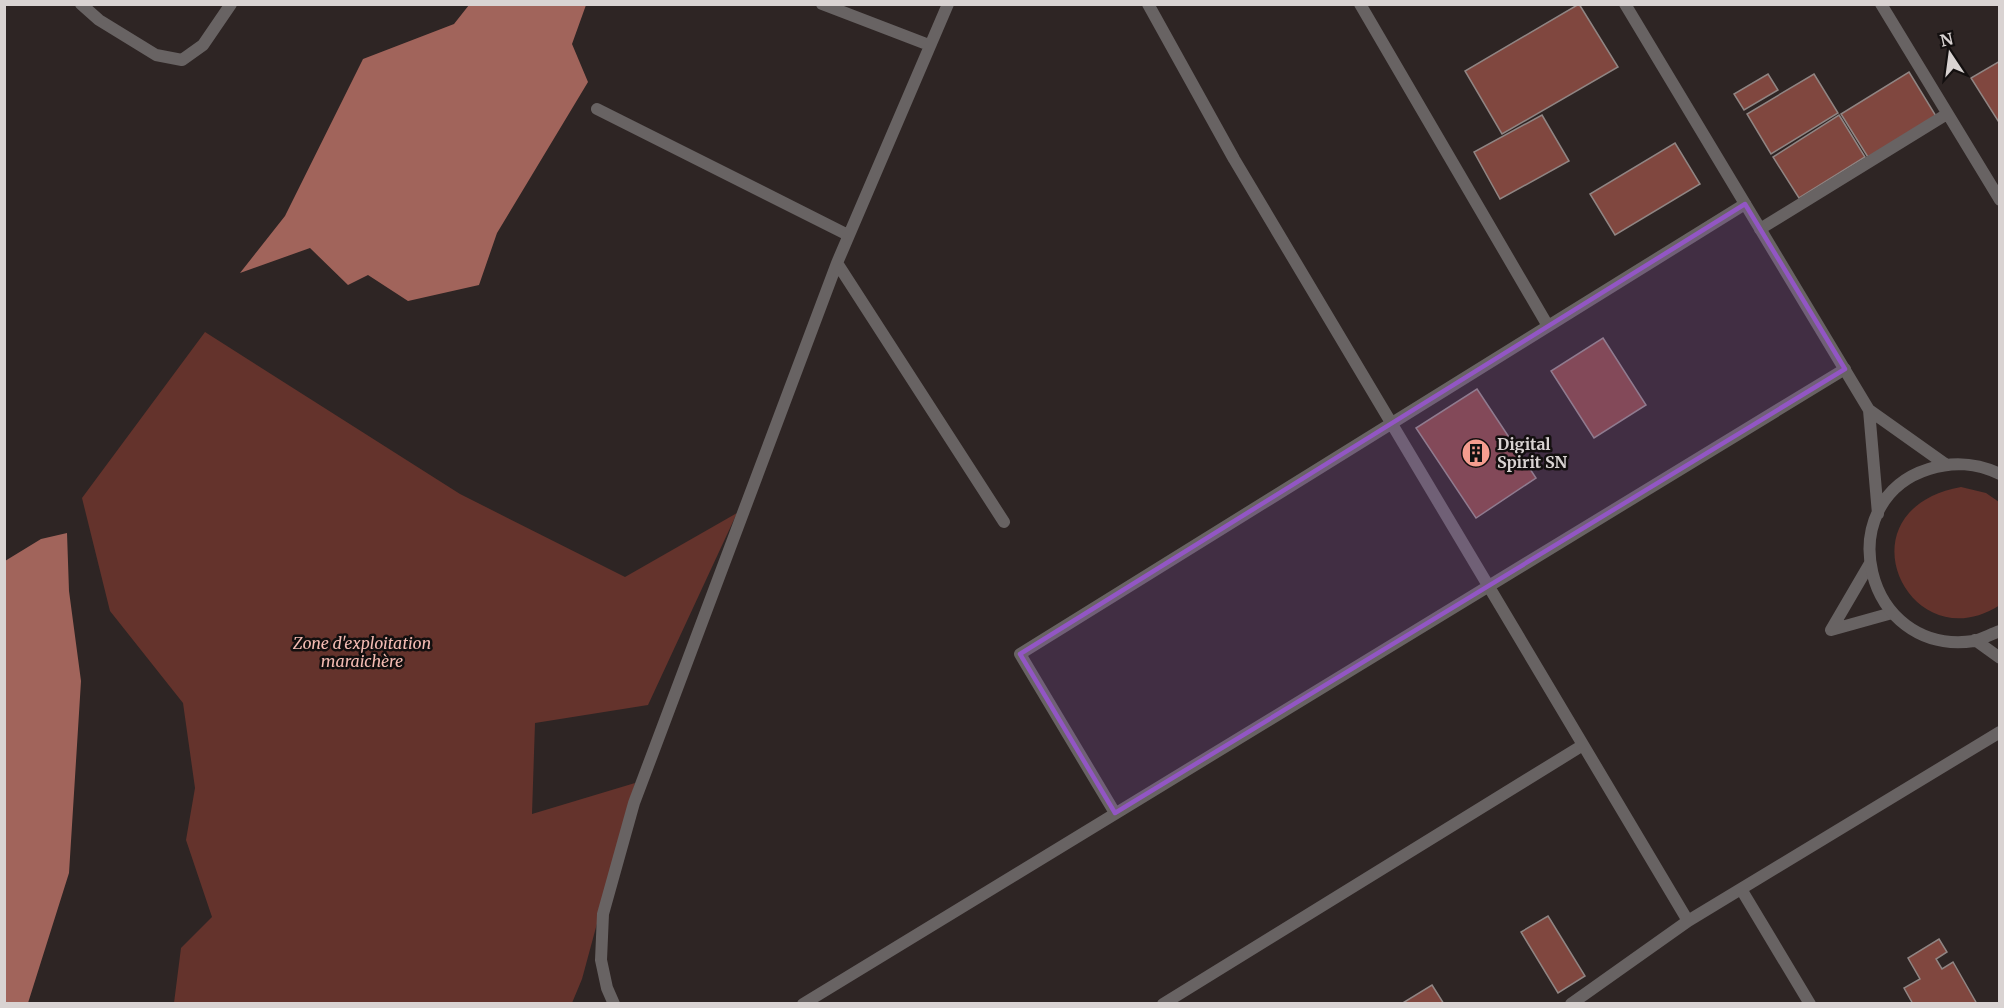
<svg xmlns="http://www.w3.org/2000/svg" width="2004" height="1008" viewBox="0 0 2004 1008" font-family="Merriweather,serif">
<style>
.green{fill:#64332c}
.water{fill:#a1645b}
.building{fill:#80473f;stroke:#908583;stroke-width:1.5}
.lines{fill:none;stroke-linecap:round;stroke-linejoin:round}
.minor{stroke:#686363;stroke-width:12}
.tertiary{stroke:#686363;stroke-width:12}
.marked{fill:#9256c4;fill-opacity:0.2;stroke:#9256c4;stroke-width:4.5;stroke-linejoin:round}
.labels{text-anchor:middle;stroke-width:5;stroke-linejoin:round;paint-order:stroke}
.poi-label{font-size:16px;font-weight:bold;fill:#d9d3d2;stroke:#130f0f;text-anchor:start}
.park-label{font-size:16px;font-style:italic;fill:#f3bbb2;stroke:#130f0f}
</style>
<rect width="100%" height="100%" fill="#2e2524"/>
<path class="green" d="M205 332 460 494 625 577 737 513 648 705 535 723 532 814 635 783 582 979 572 1003H174L181 948 212 917 186 840 195 788 183 703 110 611 82 498Z
M1961 487 1986 493 1999 502 2000 605C1909 664 1836 510 1961 487Z"/>
<path class="water" d="M469 5H586L572 44 588 82 497 233 479 285 408 301 368 275 348 285 310 248 240 273 285 216 363 59 454 24Z
M67 533 69 591 81 681 69 873 28 1003H5V561L41 539Z"/>
<path class="building" d="M1579 4 1618 67 1502 134 1465 71Z
M2000 61V124L1971 78Z
M1909 72 1939 121 1871 162 1841 114Z
M1768 74 1778 90 1744 110 1734 94Z
M1814 74 1838 113 1771 154 1747 114Z
M1542 115 1569 161 1500 199 1474 152Z
M1839 115 1865 157 1799 198 1773 157Z
M1675 143 1700 184 1615 235 1590 194Z
M1603 338 1646 405 1594 438 1551 371Z
M1477 389 1536 478 1476 518 1416 428Z
M1548 916 1585 976 1558 993 1521 932Z
M1939 939 1947 952 1936 959 1942 969 1953 962 1977 1004H1913L1904 988 1920 979 1908 958Z
M1432 985 1444 1004H1401Z"/>
<g class="lines">
<path class="minor" d="M81 4 99 20 156 55 182 60 203 45 231 4
M822 4 929 45
M1148 4 1234 159 1688 921
M1360 4 1548 326
M1881 4 2000 200
M597 109 848 235
M1760 229 1947 114
M837 263 1004 522
M1831 630 1869 565
M1831 630 1892 613
M1115 813 1020 654 1745 204
M1741 889 1810 1004
M614 1004 607 988 601 960 603 914 634 803 837 263 948 4
M803 1004 1845 369
M1163 1004 1583 745
M1571 1004 1688 921 2000 732"/>
<path class="tertiary" d="M1625 4 1869 410 1945 464
M1869 410 1878 514
M2000 474C1976 463 1954 461 1929 469 1829 500 1863 657 1974 641 1982 639 1991 634 2000 631
M1975 640 2000 658"/>
</g>
<path class="marked" d="M1745 204 1845 369 1115 813 1020 654Z"/>
<defs>
<g id="building-disc" transform="scale(1.5)"><circle r="9.5" fill="#f59d8f" stroke="#130f0f"/><path d="M-4-6H4V6H1V3H-1V6H-4ZM-2.5-4.3h1.7v1.8h-1.7ZM.8-4.3h1.7v1.8H.8ZM-2.5-1h1.7V.8h-1.7ZM.8-1h1.7V.8H.8Z" fill="#111"/></g>
</defs>
<g fill-rule="evenodd">
<use href="#building-disc" x="1476" y="453"/>
</g>
<g class="labels">
<g class="poi-label">
<text x="1497" y="450">Digital<tspan x="1497" dy="18">Spirit SN</tspan></text>
</g>
<g class="park-label">
<text x="362" y="649">Zone d'exploitation<tspan x="362" dy="18">maraichère</tspan></text>
</g>
</g>
<rect width="2004" height="1008" fill="none" stroke="#d9d3d2" stroke-width="12"/>
<g transform="translate(1950 54) rotate(347)" stroke="#130f0f" stroke-width="4.5" paint-order="stroke">
<path d="M0-4.5L10 22L0 15L-10 22Z" fill="#d9d3d2"/>
<text y="-9" font-size="16" font-weight="bold" text-anchor="middle" fill="#d9d3d2">N</text>
</g>
</svg>
